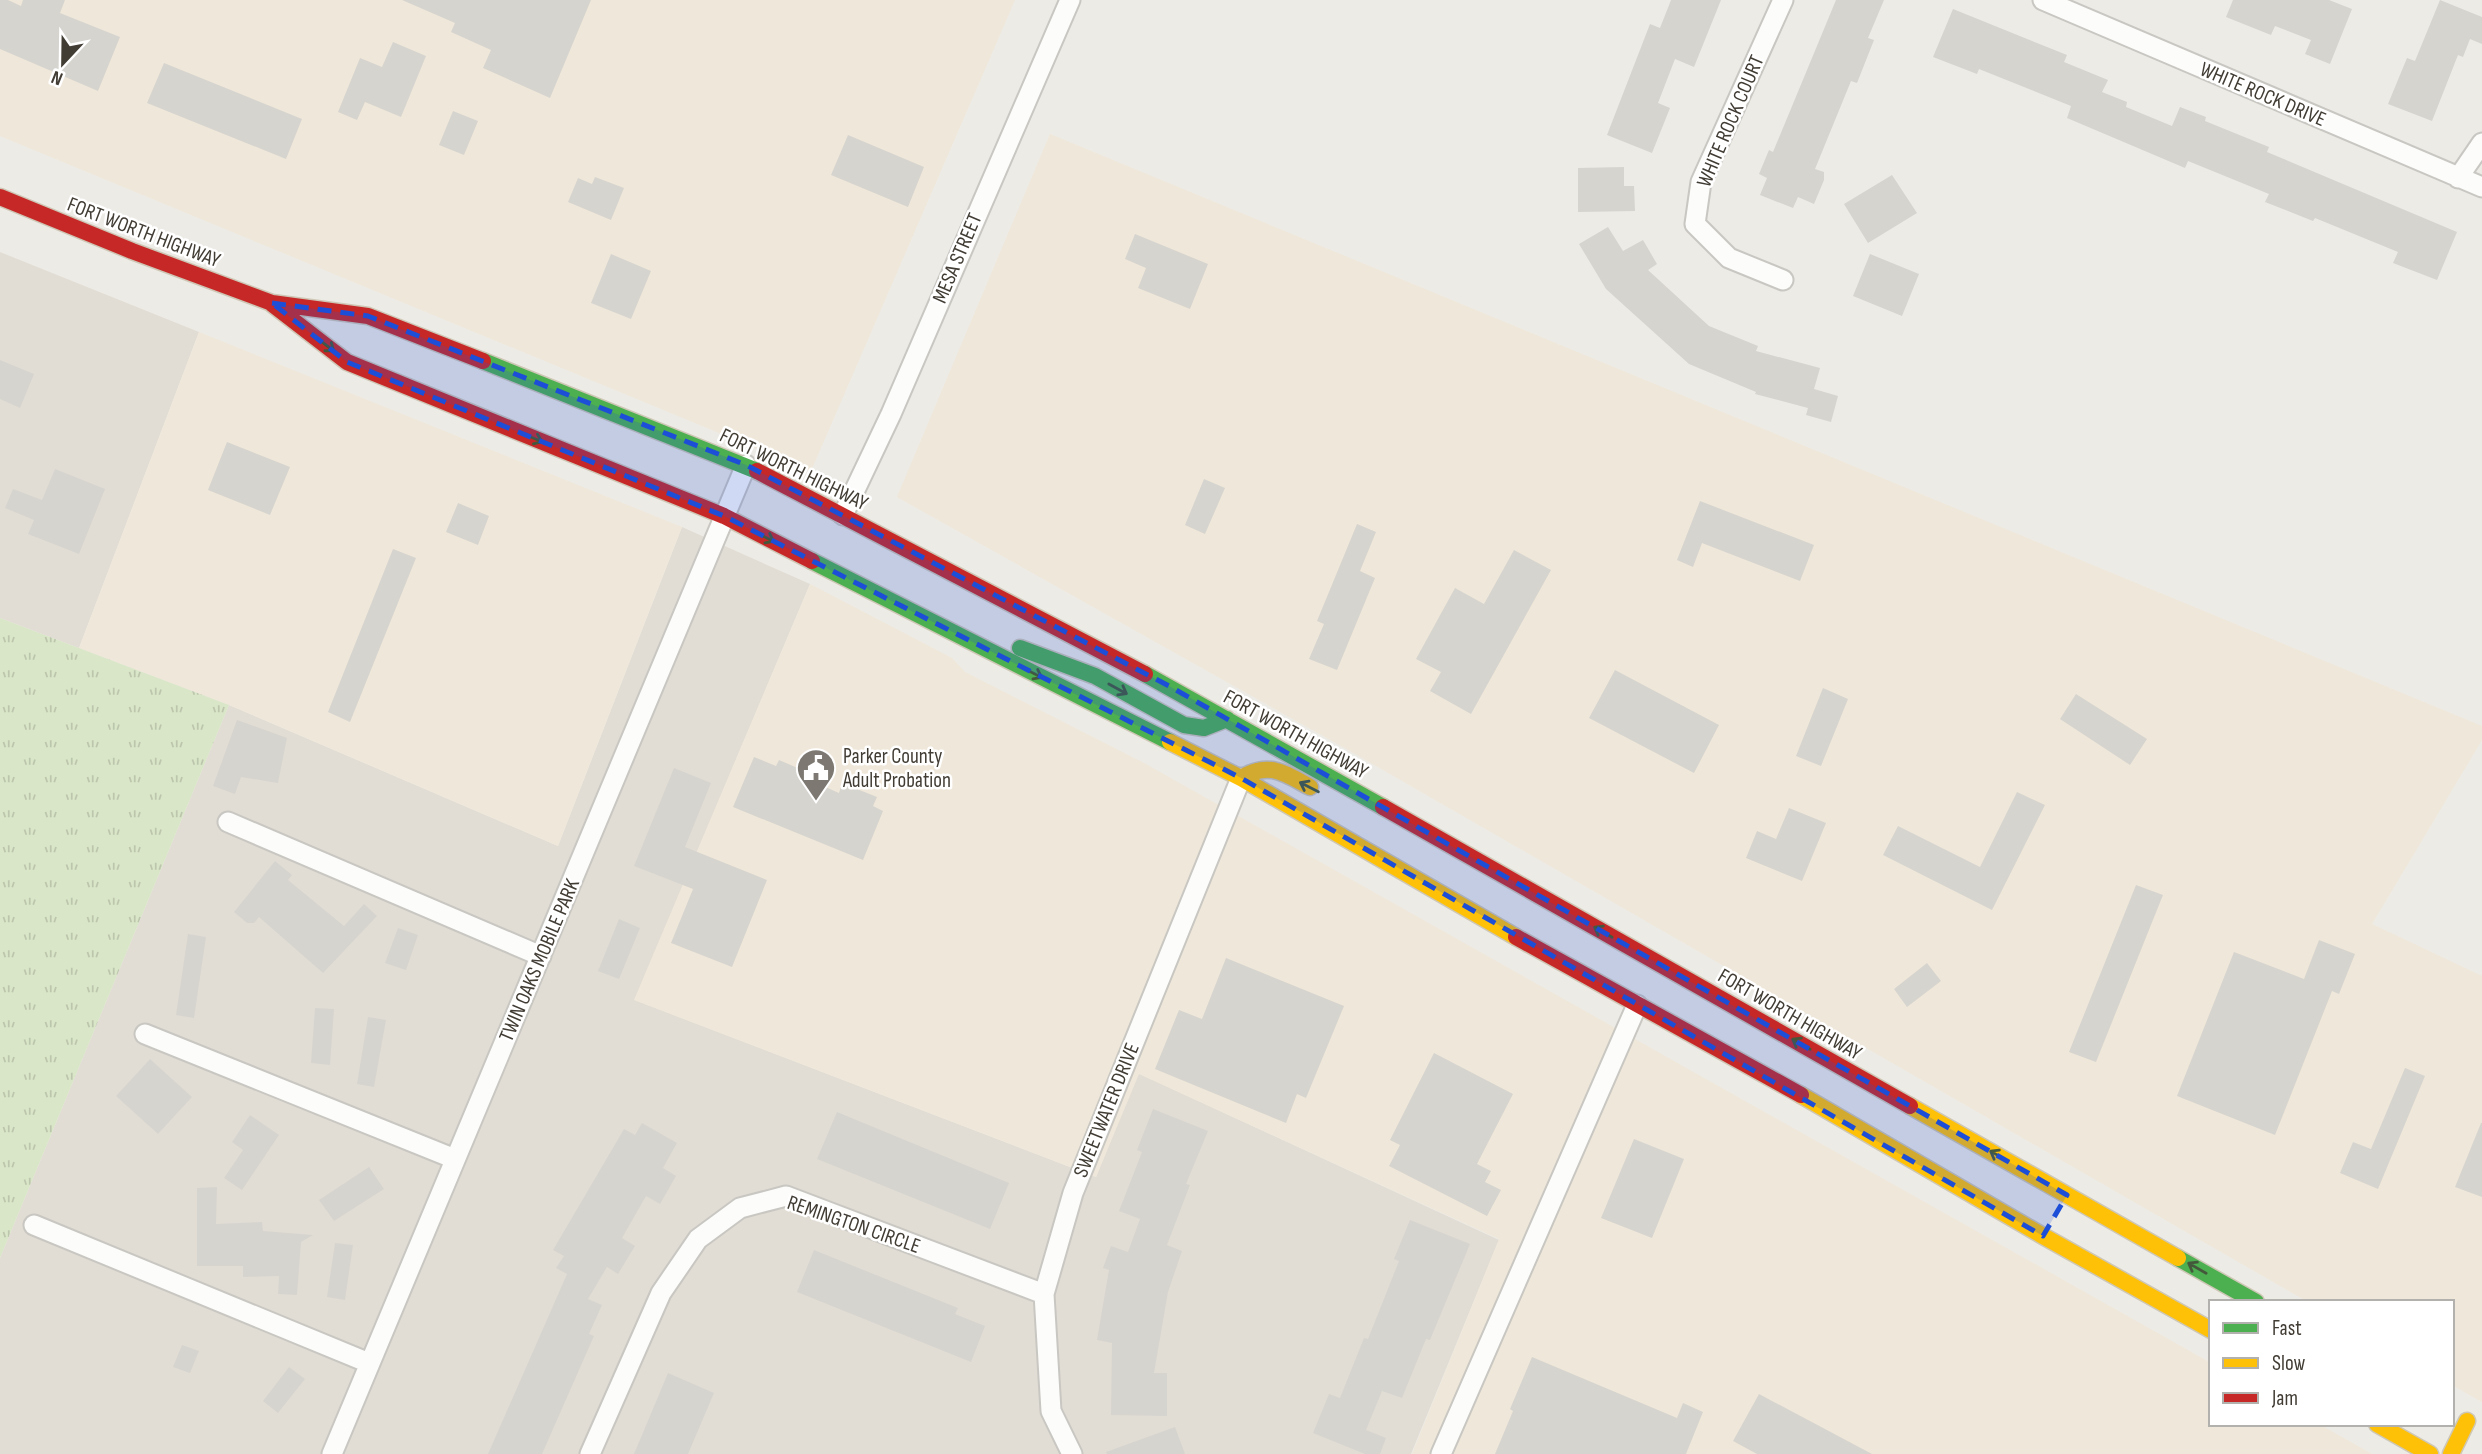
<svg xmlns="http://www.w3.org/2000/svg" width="2482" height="1454" viewBox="0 0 2482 1454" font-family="'Sofia Sans Condensed',sans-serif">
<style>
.residential{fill:#e1ddd4}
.commercial{fill:#efe7d9}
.grass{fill:url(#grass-tufts)}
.building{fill:#d6d4cf}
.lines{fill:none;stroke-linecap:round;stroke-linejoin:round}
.street-casing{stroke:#c9c7c2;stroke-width:23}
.fast-casing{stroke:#cec7b5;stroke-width:19}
.slow-casing{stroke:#cec7b5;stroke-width:19}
.jam-casing{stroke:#cec7b5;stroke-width:19}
.street{stroke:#fcfcfb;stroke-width:19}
.fast{stroke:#4caf50;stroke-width:16}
.slow{stroke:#ffc107;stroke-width:16}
.jam{stroke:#c62828;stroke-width:16}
.oneway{stroke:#44593b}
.marked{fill:#1d4ed8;fill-opacity:0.2;stroke:#1d4ed8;stroke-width:5;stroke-dasharray:14 9;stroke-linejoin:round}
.labels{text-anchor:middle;stroke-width:5;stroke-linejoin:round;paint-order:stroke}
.street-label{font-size:21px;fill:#413c34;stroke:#fff}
.poi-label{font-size:21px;fill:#413c34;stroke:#fff;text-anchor:start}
</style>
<defs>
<pattern id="grass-tufts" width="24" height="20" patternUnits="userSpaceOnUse" patternTransform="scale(1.75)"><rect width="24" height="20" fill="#dae6c8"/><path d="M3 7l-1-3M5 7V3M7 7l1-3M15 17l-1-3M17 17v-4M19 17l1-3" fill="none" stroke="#bcc6ac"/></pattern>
</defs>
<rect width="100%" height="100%" fill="#edebe6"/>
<path class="residential" d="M0 252 199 332 79 648 0 618Z
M682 527 810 584 635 1000 1096 1177 1138 1073 1499 1240 1411 1454H0V1258L229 705 558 846Z"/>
<path class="commercial" d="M0 0H1015L811 471 0 136Z
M1050 134 2482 726V740L2372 924 2482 976V1402L2452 1385V1302H2308L1350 751 897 497Z
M199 332 682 527 558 846 229 705 79 648Z
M810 584 952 658 965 672 1144 763 2211 1363V1424H2319L2372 1454H1412L1499 1239 1139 1074 1096 1177 634 1000Z"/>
<path class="grass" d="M0 618 229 705 0 1258Z"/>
<path class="building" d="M0 0H8L21 6 23 0H65L60 13 120 37 98 91 0 49Z
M402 0H591L550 98 483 68 491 50 451 32 455 23Z
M1671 0H1721L1694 67 1675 59 1658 103 1670 108 1652 153 1607 135 1650 24 1660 28Z
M1836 0H1884L1868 38 1874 40 1857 83 1851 81 1815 169 1824 172V180L1814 204 1798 197 1793 208 1760 195 1767 178 1759 174 1769 150 1773 152Z
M2233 0H2329L2352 9 2330 64 2305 54 2311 40 2275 26 2271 35 2226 17Z
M2440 0 2482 17V44L2470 39 2463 57 2458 55 2432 121 2388 104 2407 58 2415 61Z
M1953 9 2067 55 2064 62 2108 80 2102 92 2127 102 2126 107 2172 126 2180 107 2206 117 2205 121 2269 147 2267 152 2457 232 2437 280 2393 263 2398 252 2315 218 2313 221 2265 202 2269 194 2188 161 2185 168 2067 118 2071 106 1979 69 1977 74 1933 57Z
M393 42 426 56 401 117 365 102 357 120 338 112 360 58 382 67Z
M164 63 302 119 286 159 147 103Z
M453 111 478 121 464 155 439 145Z
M848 135 924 167 908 207 831 175Z
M1624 167V186H1634L1635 211 1578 212V168Z
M1892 175 1917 213 1868 243 1844 204Z
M595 177 624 188 611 220 568 202 578 178 592 184Z
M1608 227 1623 251 1643 240 1657 264 1648 270 1709 326 1758 346 1756 351 1820 368 1814 389 1838 396 1831 422 1806 415 1808 408 1755 394 1756 392 1689 364 1606 289 1579 244Z
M1135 234 1208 264 1190 309 1138 288 1146 268 1125 259Z
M611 254 651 271 631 319 591 303Z
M1870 254 1919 274 1902 316 1853 296Z
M0 360 34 374 20 408 0 399Z
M227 442 290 467 270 515 208 490Z
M55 469 105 489 79 554 28 534 34 520 5 508 13 489 42 500Z
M1204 479 1225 488 1205 534 1185 525Z
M1700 501 1814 545 1800 581 1702 543 1693 567 1677 560Z
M458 503 489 516 478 545 446 532Z
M1357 524 1376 532 1360 571 1375 578 1337 670 1309 659 1324 624 1317 621Z
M393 549 416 558 350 722 328 712Z
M1514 550 1551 570 1471 714 1430 691 1441 672 1416 659 1455 588 1484 604Z
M1615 670 1719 725 1694 773 1589 718Z
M1823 688 1848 699 1821 766 1796 756Z
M2076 694 2147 739 2130 765 2060 719Z
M237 720 287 738 278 783 241 777 235 794 213 786Z
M754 757 776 766 779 760 807 772 805 778 839 793 842 783 877 797 873 806 883 811 863 860 733 807Z
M674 768 711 783 685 847 767 880 732 967 671 943 693 889 634 866Z
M2017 792 2045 805 1992 910 1883 855 1898 826 1980 867Z
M1789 808 1826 823 1802 881 1746 858 1757 831 1776 839Z
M275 861 292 875 288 880 344 926 364 904 377 916 323 973 259 917 254 923H247L234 912Z
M2136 885 2163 895 2096 1062 2069 1052Z
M619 919 640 928 619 979 598 971Z
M398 928 418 935 406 970 385 963Z
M188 934 206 937 194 1018 176 1015Z
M2319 940 2355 954 2339 994 2332 991 2275 1135 2177 1096 2234 952 2304 979Z
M1226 958 1344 1006 1306 1098 1297 1094 1286 1123 1155 1069 1179 1010 1202 1019Z
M1927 963 1941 981 1907 1007 1894 989Z
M315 1008 334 1009 330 1065 311 1063Z
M368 1017 386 1020 374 1087 357 1084Z
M1434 1053 1513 1094 1477 1164 1491 1171 1485 1182 1501 1190 1487 1216 1389 1166 1400 1145 1390 1140Z
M150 1059 192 1097 158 1134 116 1096Z
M2405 1068 2425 1076 2378 1189 2340 1173 2353 1142 2371 1149Z
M1153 1109 1208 1131 1186 1184 1190 1185 1167 1245 1182 1251 1168 1292 1154 1373H1167V1416L1111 1415 1112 1343 1097 1340 1109 1270 1103 1268 1111 1246 1128 1252 1140 1219 1119 1211 1142 1152 1137 1150Z
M837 1112 1009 1183 990 1229 817 1159Z
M250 1115 279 1135 242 1190 224 1178 243 1150 232 1142Z
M642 1123 677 1143 663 1168 676 1176 660 1204 646 1196 622 1238 635 1246 618 1274 607 1267 588 1299 602 1305 589 1334 594 1336 542 1454H488L567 1274 556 1268 564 1256 553 1250 624 1129 635 1135Z
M2481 1123H2482V1197L2455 1187Z
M1634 1139 1684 1159 1652 1238 1601 1218Z
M369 1167 384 1189 334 1221 319 1200Z
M217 1187 216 1224 262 1222 263 1231 313 1235 301 1242 297 1295 278 1294 279 1276 243 1277V1266H197V1188Z
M1410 1220 1470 1244 1430 1340 1426 1339 1402 1398 1382 1391 1366 1430 1386 1438 1380 1454H1365L1313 1433 1329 1394 1340 1398 1364 1338 1368 1339 1399 1261 1394 1259Z
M335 1243 353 1245 345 1300 327 1297Z
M814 1250 958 1308 955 1314 985 1326 971 1362 797 1292Z
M182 1345 199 1351 190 1373 173 1367Z
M1532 1357 1677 1418 1683 1403 1703 1412 1686 1454H1495L1513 1411 1510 1409Z
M289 1367 305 1379 278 1413 263 1401Z
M668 1373 714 1393 688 1454H634Z
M1759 1394 1872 1454H1757L1733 1441Z
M1175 1427 1185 1454H1107L1106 1452Z"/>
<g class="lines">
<g class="street-casing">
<path id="street" d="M1783 0 1701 182 1695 224 1729 258 1783 280
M2043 0 2482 187
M2458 178 2482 143
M843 515 891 414 1070 0
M228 822 541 956
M145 1034 455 1159
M34 1225 369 1363
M332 1454 746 465
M590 1454 661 1293 698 1239 740 1208 786 1196 1044 1294
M1072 1454 1051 1411 1044 1294 1073 1193 1241 778
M1441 1454 1637 1005"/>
</g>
<g class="fast-casing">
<path id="fast" d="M483 361 757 471
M812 561 1170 742
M1020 648 1095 676 1184 725 1204 728 1227 719
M1145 674 1383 807
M2178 1258 2256 1302"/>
</g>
<g class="slow-casing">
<path id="slow" d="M1170 742 1241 778 1516 937
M1241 778C1269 761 1284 773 1310 787
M1801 1095 2043 1236 2211 1330
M1910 1106 2178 1258
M2377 1424 2430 1454
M2451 1454 2467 1421"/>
</g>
<g class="jam-casing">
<path id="jam" d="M0 197 132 251 272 303 368 316 483 361
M272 304 347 362 724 516 812 561
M757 471 1145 674
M1383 807 1910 1106
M1516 937 1801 1095"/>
</g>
<use href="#street" class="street"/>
<use href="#fast" class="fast"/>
<use href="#slow" class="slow"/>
<use href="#jam" class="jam"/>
</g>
<defs><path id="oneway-shaft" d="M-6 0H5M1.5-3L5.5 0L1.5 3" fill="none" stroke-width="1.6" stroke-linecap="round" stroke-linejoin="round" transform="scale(1.75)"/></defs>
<g class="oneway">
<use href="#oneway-shaft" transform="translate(326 345) rotate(38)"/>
<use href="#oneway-shaft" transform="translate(533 438) rotate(22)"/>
<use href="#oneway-shaft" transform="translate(765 537) rotate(27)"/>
<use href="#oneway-shaft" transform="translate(1033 673) rotate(27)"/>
<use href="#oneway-shaft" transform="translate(1118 689) rotate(29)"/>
<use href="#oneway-shaft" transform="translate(1309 787) rotate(-153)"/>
<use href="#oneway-shaft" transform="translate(1603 932) rotate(-150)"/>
<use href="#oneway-shaft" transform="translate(1801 1044) rotate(-150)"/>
<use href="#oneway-shaft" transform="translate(1999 1156) rotate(-150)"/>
<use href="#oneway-shaft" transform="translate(2197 1268) rotate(-150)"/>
</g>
<path class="marked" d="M272 303 368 316 746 465 1169 686 2067 1195 2043 1236 1241 778 724 516 347 362Z"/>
<defs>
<g id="civic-pin" transform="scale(2.0125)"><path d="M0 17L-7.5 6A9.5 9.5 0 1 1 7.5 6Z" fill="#7d7972" stroke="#fff"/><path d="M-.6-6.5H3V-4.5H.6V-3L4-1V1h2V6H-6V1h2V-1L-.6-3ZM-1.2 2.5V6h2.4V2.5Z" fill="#fff"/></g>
</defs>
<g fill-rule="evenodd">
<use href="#civic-pin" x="816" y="768"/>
</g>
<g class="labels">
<g class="street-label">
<text transform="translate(2263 94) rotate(23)" y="7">WHITE ROCK DRIVE</text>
<text transform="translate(1730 121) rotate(-67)" y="7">WHITE ROCK COURT</text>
<text transform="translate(144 232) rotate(21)" y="7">FORT WORTH HIGHWAY</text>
<text transform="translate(957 258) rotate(-67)" y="7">MESA STREET</text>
<text transform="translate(794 469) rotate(26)" y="7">FORT WORTH HIGHWAY</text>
<text transform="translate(1296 734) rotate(29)" y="7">FORT WORTH HIGHWAY</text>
<text transform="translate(539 960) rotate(-67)" y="7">TWIN OAKS MOBILE PARK</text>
<text transform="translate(1790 1014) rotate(30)" y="7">FORT WORTH HIGHWAY</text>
<text transform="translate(1106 1110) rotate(-68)" y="7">SWEETWATER DRIVE</text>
<text transform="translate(854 1224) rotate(19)" y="7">REMINGTON CIRCLE</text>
</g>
<g class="poi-label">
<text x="843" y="763">Parker County<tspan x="843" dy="24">Adult Probation</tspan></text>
</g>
</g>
<rect x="2209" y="1300" width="245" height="126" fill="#ffffff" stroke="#b3b1ae" stroke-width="2"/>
<rect x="2223" y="1323" width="35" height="10" fill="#4caf50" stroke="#b3b1ae" stroke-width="2"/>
<text x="2272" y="1335" font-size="21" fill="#413c34">Fast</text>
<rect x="2223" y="1358" width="35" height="10" fill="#ffc107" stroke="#b3b1ae" stroke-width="2"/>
<text x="2272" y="1370" font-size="21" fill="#413c34">Slow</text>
<rect x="2223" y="1393" width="35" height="10" fill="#c62828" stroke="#b3b1ae" stroke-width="2"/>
<text x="2272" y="1405" font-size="21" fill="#413c34">Jam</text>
<g transform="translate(63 63) rotate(202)" stroke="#ffffff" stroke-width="5" paint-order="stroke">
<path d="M0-5L12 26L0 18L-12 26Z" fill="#413c34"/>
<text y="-10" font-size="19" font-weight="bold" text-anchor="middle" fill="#413c34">N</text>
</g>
</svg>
